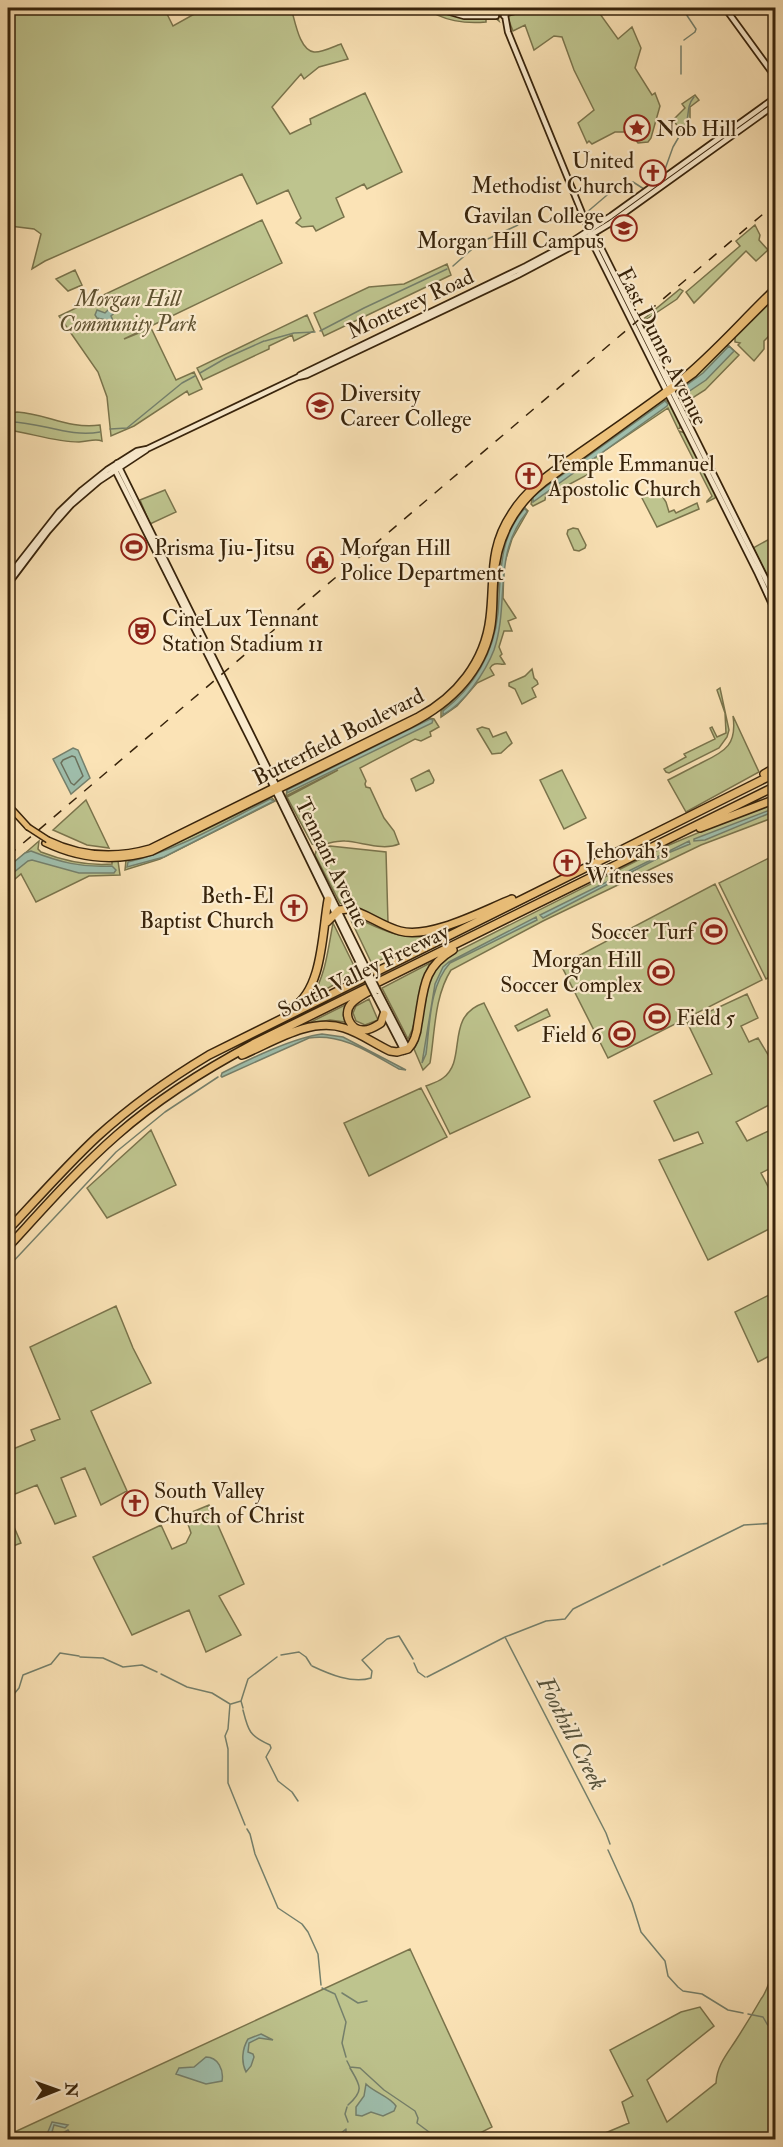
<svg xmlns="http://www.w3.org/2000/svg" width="783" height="2147" viewBox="0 0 783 2147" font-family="'IM FELL Double Pica',serif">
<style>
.green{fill:#bec48e;stroke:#7a744c;stroke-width:1.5}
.water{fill:#9fbeac;stroke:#75806c;stroke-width:1.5}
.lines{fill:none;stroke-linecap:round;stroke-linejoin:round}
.shore{stroke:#6b705c;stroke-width:1.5}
.stream{stroke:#75806c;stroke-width:1.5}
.secondary-casing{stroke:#37230b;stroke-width:8}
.primary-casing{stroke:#37230b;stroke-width:8}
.motorway-casing{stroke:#37230b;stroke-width:10}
.secondary{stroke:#fcedd0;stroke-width:4.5}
.primary{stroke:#eec27b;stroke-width:5}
.motorway{stroke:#eec27b;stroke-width:7}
.rail{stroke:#37230b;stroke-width:1.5;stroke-dasharray:10 10;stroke-linecap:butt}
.secondary-bridge-casing{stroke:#37230b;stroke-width:8;stroke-linecap:butt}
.primary-bridge-casing{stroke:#37230b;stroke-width:8;stroke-linecap:butt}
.secondary-bridge{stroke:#fcedd0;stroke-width:4.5}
.primary-bridge{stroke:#eec27b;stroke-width:5}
.labels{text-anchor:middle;stroke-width:4.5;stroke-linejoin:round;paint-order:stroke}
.poi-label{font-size:22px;fill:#37230b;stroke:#fcedd0;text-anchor:start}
.park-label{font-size:22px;font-style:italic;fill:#605332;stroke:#fcedd0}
.street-label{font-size:22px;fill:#37230b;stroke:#fcedd0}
.water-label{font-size:24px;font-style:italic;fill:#56523b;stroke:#fcedd0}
</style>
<rect width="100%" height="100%" fill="#fbe3b6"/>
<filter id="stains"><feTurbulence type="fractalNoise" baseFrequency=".00333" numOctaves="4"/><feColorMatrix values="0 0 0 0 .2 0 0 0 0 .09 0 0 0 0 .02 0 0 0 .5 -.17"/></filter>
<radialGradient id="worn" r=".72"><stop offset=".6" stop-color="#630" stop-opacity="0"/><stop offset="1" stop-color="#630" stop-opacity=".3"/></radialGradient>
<path class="green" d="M8 8H164L173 26 205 8H291C295 20 299 50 314 52 322 53 334 46 341 44L348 59 319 67 304 79 301 74 272 107 290 134 311 124 310 119 365 93 402 172 367 189 364 184 336 198 344 217 316 231 313 226 302 227 296 223 301 218 288 190 257 204 242 174 45 261 32 269 41 234 34 229 10 226 8 218Z
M426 8H494L499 21 495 18 486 19V22C466 24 442 21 426 8Z
M504 8H608L600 14 618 39 632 27 641 48 635 68 652 95 655 93 660 106 651 138 648 142 638 143 629 132H615L592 144 589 141 587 143 578 123 594 110 574 70 562 37 554 36 534 50 525 25 513 31Z
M695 95 699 100 690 107V121L683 133 673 120 685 108 682 104Z
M262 220 282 263 124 339 151 328 176 380 194 372 202 389 189 395 187 391 134 426 111 436 107 397 98 372 59 316Z
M755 225 760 235 759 240 768 250 756 261 746 251 694 303 686 292 740 246 736 241Z
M447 264 451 275 324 336 314 313 369 287 404 284Z
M75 270 82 285 68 291 56 279Z
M680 289 683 291 677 299 644 321 650 336 659 348 655 351 640 322Z
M775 294V333L773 332 764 341V349L754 361 738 345 740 343 735 342V336Z
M307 315 314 331 294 341 292 335 269 346V349L203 380 197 368Z
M725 346H729L739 355 705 390 683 404 678 394 679 389Z
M663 400 670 402 680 424V428L678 429 668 408 582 466 602 453 604 457 591 466 589 473 587 475 553 493 546 494 545 500 533 506 531 504 533 495 541 487Z
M17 412C48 414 67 429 100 425L102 441C94 438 88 442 79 442 55 442 31 433 8 430V414Z
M679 431 685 433 716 494 715 498 707 502V501L712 496Z
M657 488 666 502 669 512 674 510 676 513 697 503 699 509 657 527 642 498Z
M165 490 176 512 150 524 140 500Z
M524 507 528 511 512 539 504 565 503 598 516 618 508 621 512 631H504L499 647 502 654 500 656 505 664C500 665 494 661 490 668L494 675 477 683 457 706 441 717V711C471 688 492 656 496 618 501 570 493 550 524 507Z
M573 528 578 529 586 545 585 548 579 551 574 550 567 534 568 530Z
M775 536V571L767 575 753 548Z
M532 669 534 678 537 681 538 684 532 688 536 697 522 704 515 689 509 686V683L525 676Z
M720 688 729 730 727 737 719 748 669 773 666 772 664 769 686 757 684 754 715 739 710 728 712 727 717 737 726 733 725 713 717 690Z
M733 716 759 772 686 812 668 780C680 774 691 768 703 762 726 751 737 744 733 716Z
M429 718 434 719 439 727 430 732 431 736 421 741 415 739 360 768 366 781 365 784 366 787 370 788 384 818 394 831 399 844C383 851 362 842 345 841 334 840 321 847 312 844L287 797 338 770 286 796 287 789Z
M482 727 489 729 493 737 506 732 512 743 501 753 492 754 477 729Z
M429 770 434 780 433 783 416 791 411 779Z
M562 770 586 818 564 829 540 780Z
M271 797 275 801 160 859 125 870 126 860C177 847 223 820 271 797Z
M86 800 109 848 87 845 53 830Z
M775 801V817L701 845 543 921 451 970C434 997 435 1033 430 1063L423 1070 414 1049 417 1043 431 973 446 957 664 847Z
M39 841 38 849 41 852C64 861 86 866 112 864V861H118L120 875 89 876 36 902 21 874 8 885V868Z
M330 846 386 852 388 923 353 906 340 903 315 855 316 851Z
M775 855V974L766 979 719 883Z
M715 884 762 980 608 1058 561 965Z
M348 914C380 928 398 942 435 934L372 964Z
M333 923 357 972 312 997C326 974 328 949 333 923Z
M430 963C416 989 421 1015 408 1039L382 988Z
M747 994 758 1018 741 1026 749 1042 758 1038 770 1058 775 1055V1102L736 1122 747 1141 775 1128V1166L761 1173 775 1200V1226L708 1260 659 1160 703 1143 698 1132 674 1141 654 1101 712 1074 687 1022Z
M369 999 378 1020 365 1025 356 1021 353 1013 356 1006Z
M484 1003 530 1097 450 1134 426 1086C431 1084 438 1082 443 1078 468 1060 444 1016 484 1003Z
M345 1005 343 1015 345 1022 330 1020 307 1024Z
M547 1009 550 1016 518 1031 515 1026Z
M421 1088 447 1137 369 1176 344 1123Z
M151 1130 176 1185 107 1218 87 1188Z
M775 1292V1353L758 1362 735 1312Z
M116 1306 133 1348 151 1383 91 1411 127 1491 101 1505 85 1468 61 1478 76 1516 55 1524 37 1485 8 1497V1451L35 1440 31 1430 60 1419 30 1347Z
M209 1505 244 1584 219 1596 241 1635 206 1652 189 1610 132 1635 93 1557 161 1525 172 1549 186 1543 191 1533 185 1515Z
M8 1513 21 1543 8 1548Z
M410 1949 492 2127 466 2140H8V2135Z
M775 1969V2139H591L629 2123 622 2102 633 2096 610 2050 681 2012 700 2007 714 2026 647 2080 667 2122 716 2083C717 2065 727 2054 736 2040 745 2026 753 2013 761 1999 768 1990 769 1979 775 1969Z"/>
<path class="water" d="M117 301 121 302V307L111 316 115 325 119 327 115 329 110 321 97 318 95 315 97 310 105 313Z
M729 346 734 351 706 380 682 396H679L680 390 703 373Z
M665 401 668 404 667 406 533 502V497L544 488Z
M525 508 527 512C492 555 510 602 494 650 489 663 481 676 473 687 465 698 455 708 443 715V711C474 687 494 653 498 613 501 575 498 538 525 508Z
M430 719 433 720 432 723 287 793V790Z
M73 748 78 750 90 778 71 794 53 759Z
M270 799 274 801 164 857 127 867 128 862C179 850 224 822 270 799Z
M775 808V811L705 840 694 841V839Z
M689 841 690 844 668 853 543 918 540 915Z
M31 851C59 862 82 868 112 866L116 870 114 873H79L32 860 28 861 8 877V867L25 853Z
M536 917 537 920 450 963C429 986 430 1025 426 1054L422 1063 435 984 443 967 449 962Z
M322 1034 343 1037 406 1070 399 1069C370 1053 343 1033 309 1038L222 1077 221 1076 222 1073C247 1060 295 1037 322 1034Z
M261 2034 273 2040 259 2038 249 2043 248 2052 253 2054 254 2057 251 2066 246 2072C241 2062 242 2049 248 2039Z
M206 2057C218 2057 224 2070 222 2081L206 2084 176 2074 179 2068 194 2067Z
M366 2084C375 2093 389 2096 396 2106L394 2111 383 2116 371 2112 362 2116 356 2115V2107L364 2096Z
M52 2122 68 2125 65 2128 54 2125 52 2132 61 2134 68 2130 72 2136 65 2139H45Z"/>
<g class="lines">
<path class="shore" d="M72 756 75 757 83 776 74 785 71 783 61 763 63 760Z"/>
<path class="stream" d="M682 8 696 29 695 32 684 40
M681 46V74
M681 134C692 120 684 109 694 97
M664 172 673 147 680 135
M627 182H633L644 189
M586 213 620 184
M453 266 479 243 518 225
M320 331 364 308 447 269
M265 341 294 333 315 332
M200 373 226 358 264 341
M8 422C39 421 68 438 100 432
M110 429 127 428 182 383 195 376
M8 1267 116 1152 165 1112 218 1077
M663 1565 744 1525 776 1523
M505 1637 606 1833 610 1844
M281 1655 299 1652 306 1657 311 1665
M80 1657 103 1658 123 1667 142 1665 157 1672
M414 1663 418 1672 425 1677
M312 1666C329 1674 352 1684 371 1678L372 1671 362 1660 387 1639 399 1636 413 1659
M161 1674 187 1687 212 1693 230 1704 228 1729 225 1736 228 1749V1783L245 1825
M427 1677 505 1637 546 1621 565 1619 573 1609 660 1566
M8 1694H14L19 1688 23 1675 51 1664 60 1653 79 1656
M241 1701 243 1708
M231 1704 241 1701 248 1679 277 1657
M243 1710C248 1730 249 1736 270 1745L271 1748 266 1757 278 1781 292 1792 298 1801
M247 1829 250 1834 255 1854 278 1908 302 1924 308 1932 318 1954 321 1985
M608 1850 632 1903 641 1932 665 1961 668 1976 678 1987 683 1991 702 1994 728 2010 743 2013
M322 1988 335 1994 346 2022 342 2043 346 2057
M342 1993 358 2003 367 2001
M748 2014 763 2017 767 2024 776 2033
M347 2061 350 2067 360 2068 384 2090 415 2111 418 2118 417 2123 429 2132 433 2140
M348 2105C365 2090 360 2085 350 2068
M347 2107 345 2114 348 2122
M347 2135 348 2140
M332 2140 346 2129V2132"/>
<g class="secondary-casing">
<path id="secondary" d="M436 8 464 16H496
M725 8 776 78
M507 13 527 8
M505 15 508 32 591 235V240L758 574 776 613
M504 16 507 13 505 8
M591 235 596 238 619 284 776 600
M300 375 526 266 571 242 611 216 776 97
M117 463 366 967
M113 466 255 749 362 969
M8 577 59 512 82 490 107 470 137 451 147 449 298 377 307 375 518 275 569 248 609 224 776 104
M8 584 48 531 71 505 99 481 146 450
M378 991 408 1049
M375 995 404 1051"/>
</g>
<g class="primary-casing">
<path id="primary" d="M8 805 28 827
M48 840C81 856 115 858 150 848L418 716C456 696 484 661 489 618 494 578 487 549 511 513 526 488 551 472 575 455 608 432 642 409 675 384 711 356 742 319 776 287
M45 843C80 860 115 863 152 852L410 725C449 705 481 676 491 631 495 613 493 595 495 577 497 539 515 506 544 483L694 374 776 292"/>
</g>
<g class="motorway-casing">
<path id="motorway" d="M764 774 776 767
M700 828 776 799
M327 922 339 910 348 909C366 913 381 926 400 931 431 939 482 911 512 899
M371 990C365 994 356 998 351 1004 343 1014 350 1030 363 1030 369 1031 376 1026 381 1023L384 1014
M292 1008C323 990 322 932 328 900
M242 1055C273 1042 310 1017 344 1028 360 1033 375 1044 390 1051L397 1052 408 1049C415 1042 417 1033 418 1023 424 990 422 968 453 950
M8 1230C37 1199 66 1166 97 1137 131 1106 169 1079 209 1055L776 773
M8 1247C43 1209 77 1170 117 1135 158 1099 204 1070 253 1044L776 786"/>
</g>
<use href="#secondary" class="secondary"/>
<use href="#primary" class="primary"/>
<use href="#motorway" class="motorway"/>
<path class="rail" d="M8 856 776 203"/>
<g class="secondary-bridge-casing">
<path id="secondary-bridge" d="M366 967 378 991
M362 969 375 995"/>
</g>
<g class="primary-bridge-casing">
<path id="primary-bridge" d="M28 827 48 840"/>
</g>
<use href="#secondary-bridge" class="secondary-bridge"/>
<use href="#primary-bridge" class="primary-bridge"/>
</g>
<defs>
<g id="sight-ring" transform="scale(1.35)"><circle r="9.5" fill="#fcedd0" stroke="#8f2418" stroke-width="1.5"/><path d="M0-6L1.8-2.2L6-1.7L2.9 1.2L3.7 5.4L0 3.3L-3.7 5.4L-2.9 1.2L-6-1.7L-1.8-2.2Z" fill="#8f2418"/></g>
<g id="church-ring" transform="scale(1.35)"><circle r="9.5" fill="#fcedd0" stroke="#8f2418" stroke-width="1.5"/><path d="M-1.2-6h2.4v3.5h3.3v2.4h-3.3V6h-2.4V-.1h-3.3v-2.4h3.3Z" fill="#8f2418"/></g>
<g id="university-ring" transform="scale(1.35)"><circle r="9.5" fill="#fcedd0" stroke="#8f2418" stroke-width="1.5"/><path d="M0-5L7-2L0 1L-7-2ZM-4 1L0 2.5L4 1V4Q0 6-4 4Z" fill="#8f2418"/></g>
<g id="stadium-ring" transform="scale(1.35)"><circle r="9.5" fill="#fcedd0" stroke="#8f2418" stroke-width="1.5"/><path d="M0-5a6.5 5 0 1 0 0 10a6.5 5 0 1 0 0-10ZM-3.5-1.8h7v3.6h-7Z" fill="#8f2418"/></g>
<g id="civic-ring" transform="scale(1.35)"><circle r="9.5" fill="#fcedd0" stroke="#8f2418" stroke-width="1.5"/><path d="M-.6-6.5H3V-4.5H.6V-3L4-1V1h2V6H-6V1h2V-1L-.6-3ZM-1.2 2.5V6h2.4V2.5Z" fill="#8f2418"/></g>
<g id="theatre-ring" transform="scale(1.35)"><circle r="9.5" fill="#fcedd0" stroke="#8f2418" stroke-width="1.5"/><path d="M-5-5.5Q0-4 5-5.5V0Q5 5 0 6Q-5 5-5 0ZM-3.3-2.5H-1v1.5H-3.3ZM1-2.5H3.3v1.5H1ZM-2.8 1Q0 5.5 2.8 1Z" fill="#8f2418"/></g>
</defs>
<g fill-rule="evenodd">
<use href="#sight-ring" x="637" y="128"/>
<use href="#church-ring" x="653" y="173"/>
<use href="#university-ring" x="624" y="228"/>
<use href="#university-ring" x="320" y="406"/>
<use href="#church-ring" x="529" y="476"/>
<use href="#stadium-ring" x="134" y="547"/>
<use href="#civic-ring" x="320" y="560"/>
<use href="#theatre-ring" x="142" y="631"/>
<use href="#church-ring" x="567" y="863"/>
<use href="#church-ring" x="294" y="908"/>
<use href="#stadium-ring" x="714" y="931"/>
<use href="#stadium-ring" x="661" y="972"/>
<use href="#stadium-ring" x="657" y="1017"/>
<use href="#stadium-ring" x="622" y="1034"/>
<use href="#church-ring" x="135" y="1503"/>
</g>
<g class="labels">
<g class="poi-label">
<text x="656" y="136">Nob Hill</text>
<text x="634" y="168" text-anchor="end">United<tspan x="634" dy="25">Methodist Church</tspan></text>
<text x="604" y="223" text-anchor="end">Gavilan College<tspan x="604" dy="25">Morgan Hill Campus</tspan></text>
<text x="340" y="401">Diversity<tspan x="340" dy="25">Career College</tspan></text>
<text x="548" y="471">Temple Emmanuel<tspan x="548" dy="25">Apostolic Church</tspan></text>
<text x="154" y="555">Prisma Jiu-Jitsu</text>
<text x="340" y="555">Morgan Hill<tspan x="340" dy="25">Police Department</tspan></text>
<text x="162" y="626">CineLux Tennant<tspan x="162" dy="25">Station Stadium 11</tspan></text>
<text x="586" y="858">Jehovah's<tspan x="586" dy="25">Witnesses</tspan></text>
<text x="274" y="903" text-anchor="end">Beth-El<tspan x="274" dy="25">Baptist Church</tspan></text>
<text x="694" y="939" text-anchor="end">Soccer Turf</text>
<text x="642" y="967" text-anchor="end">Morgan Hill<tspan x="642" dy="25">Soccer Complex</tspan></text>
<text x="676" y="1025">Field 5</text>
<text x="602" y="1042" text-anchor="end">Field 6</text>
<text x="154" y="1498">South Valley<tspan x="154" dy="25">Church of Christ</tspan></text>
</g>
<g class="park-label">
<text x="128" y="306">Morgan Hill<tspan x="128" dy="25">Community Park</tspan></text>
</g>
<g class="street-label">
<text transform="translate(410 303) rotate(-25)" y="8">Monterey Road</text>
<text transform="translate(663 346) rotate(63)" y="8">East Dunne Avenue</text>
<text transform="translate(338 736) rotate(-27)" y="8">Butterfield Boulevard</text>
<text transform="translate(333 862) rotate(64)" y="8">Tennant Avenue</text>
<text transform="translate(363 970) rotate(-26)" y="8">South Valley Freeway</text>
</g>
<g class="water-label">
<text transform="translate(572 1733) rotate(63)" y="8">Foothill Creek</text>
</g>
</g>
<rect width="783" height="2147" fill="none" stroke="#fbe3b6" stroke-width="30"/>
<rect x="9" y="9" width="765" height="2129" fill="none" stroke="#37230b" stroke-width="3"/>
<rect x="15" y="15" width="753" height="2117" fill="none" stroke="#37230b" stroke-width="1.5"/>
<g transform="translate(57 2090) rotate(89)" stroke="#fcedd0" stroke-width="4.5" paint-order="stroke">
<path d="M0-4.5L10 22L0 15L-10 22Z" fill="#37230b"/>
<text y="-9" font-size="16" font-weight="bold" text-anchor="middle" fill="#37230b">N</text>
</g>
<rect width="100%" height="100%" filter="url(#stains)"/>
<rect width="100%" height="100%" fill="url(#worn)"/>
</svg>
